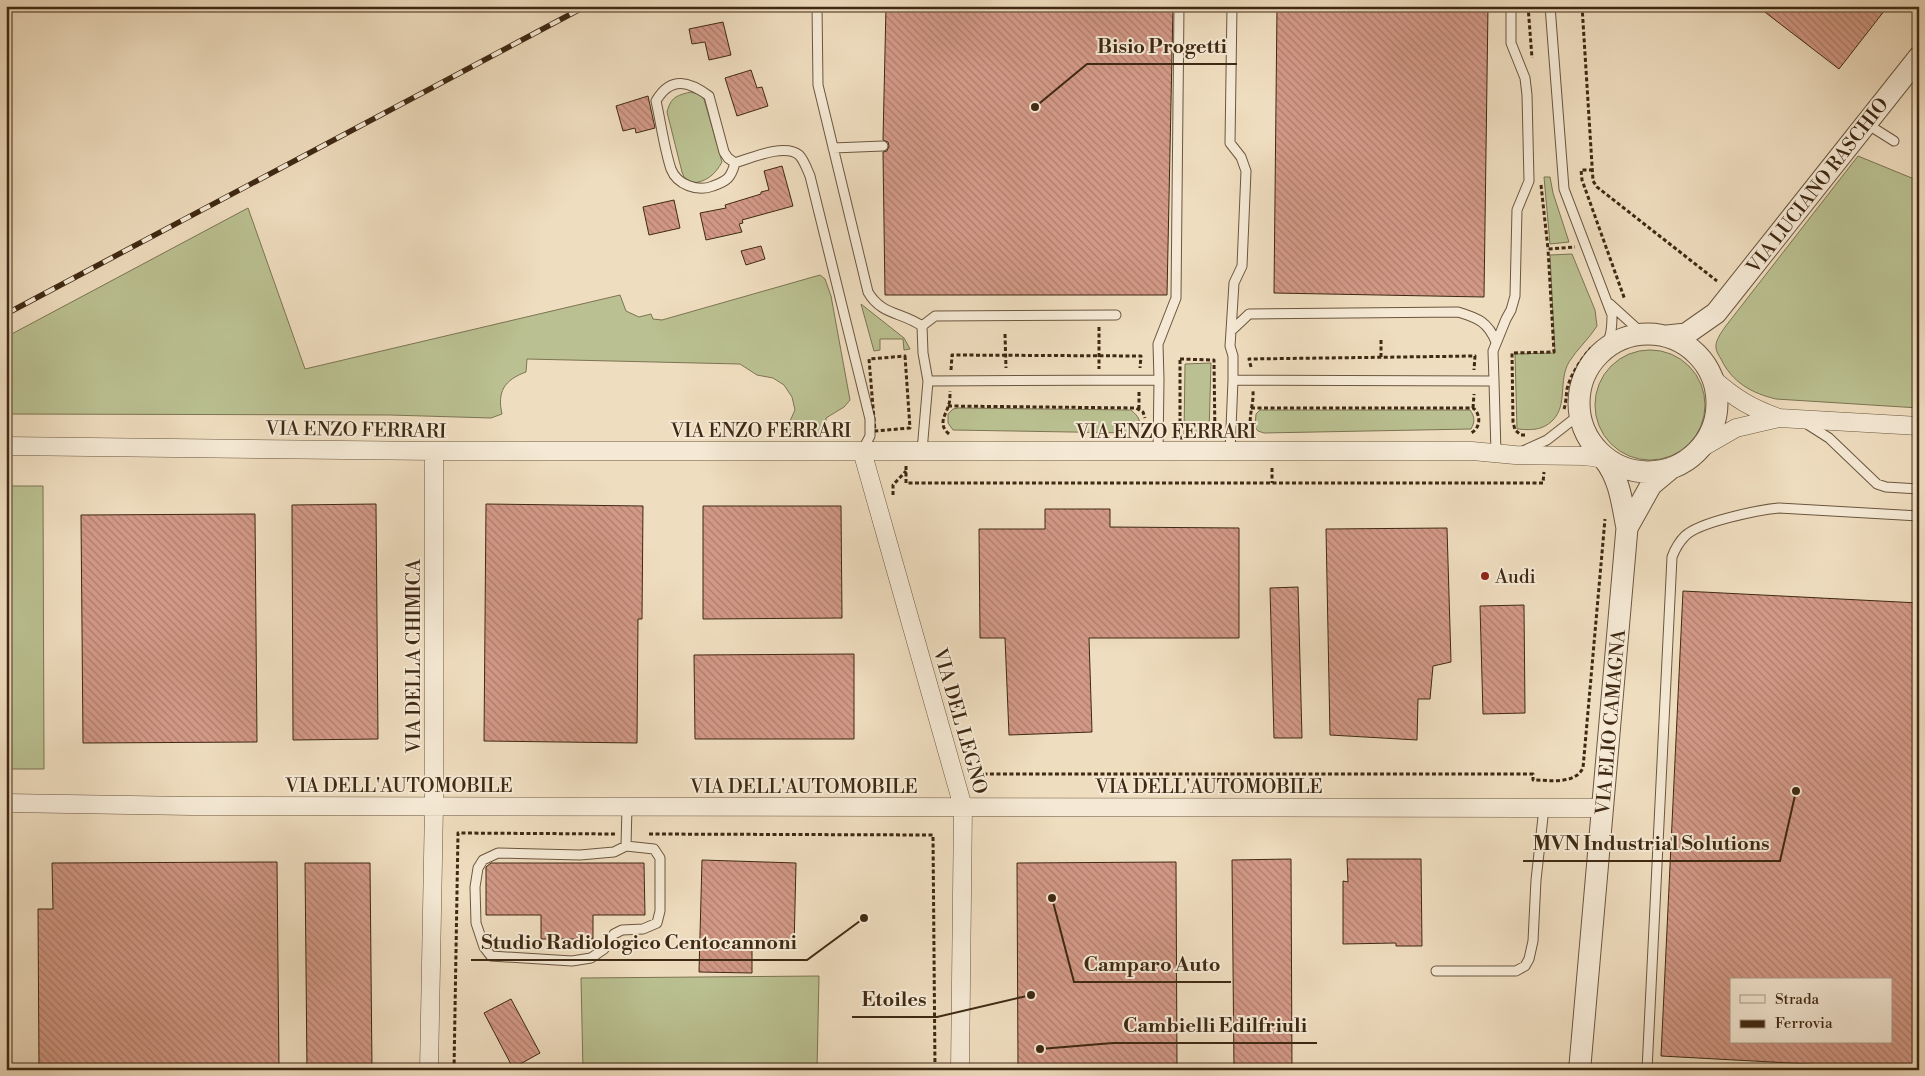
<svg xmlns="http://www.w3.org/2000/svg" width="1925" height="1076" viewBox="0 0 1925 1076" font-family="'Libre Bodoni',serif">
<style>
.grass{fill:#bac091;stroke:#7c7452}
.building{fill:url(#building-back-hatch);stroke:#3f2913;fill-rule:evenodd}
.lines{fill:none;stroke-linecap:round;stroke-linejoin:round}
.service-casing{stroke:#6b563e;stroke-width:11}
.minor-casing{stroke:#6b563e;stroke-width:19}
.tertiary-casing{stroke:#6b563e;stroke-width:23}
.path{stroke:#3f2913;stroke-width:3;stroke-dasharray:4 2.5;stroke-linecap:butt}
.service{stroke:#f5e9d5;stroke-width:9}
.minor{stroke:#f5e9d5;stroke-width:18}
.tertiary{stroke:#f5e9d5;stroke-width:21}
.rail-casing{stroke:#3f2913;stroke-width:5.5}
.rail{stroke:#f5e9d5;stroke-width:4;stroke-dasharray:11;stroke-linecap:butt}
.poi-dot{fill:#8f2418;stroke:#f5e9d5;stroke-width:2}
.labels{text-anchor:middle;stroke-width:4;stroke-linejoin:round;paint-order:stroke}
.street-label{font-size:19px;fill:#3f2913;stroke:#f5e9d5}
.poi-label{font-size:19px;fill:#3f2913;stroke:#f5e9d5;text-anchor:start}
.leader{fill:none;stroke:#3f2913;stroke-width:2}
.callout-dot{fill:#3f2913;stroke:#f5e9d5;stroke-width:2}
.callout-label{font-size:20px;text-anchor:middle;font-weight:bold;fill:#3f2913;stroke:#f5e9d5;stroke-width:4;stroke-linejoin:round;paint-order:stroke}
</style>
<defs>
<pattern id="building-back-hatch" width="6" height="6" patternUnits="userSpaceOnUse" patternTransform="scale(1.25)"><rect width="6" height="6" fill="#d39987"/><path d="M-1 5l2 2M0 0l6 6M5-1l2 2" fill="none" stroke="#ad7d6d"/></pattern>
</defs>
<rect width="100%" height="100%" fill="#efddbf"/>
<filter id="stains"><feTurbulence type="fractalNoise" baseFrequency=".004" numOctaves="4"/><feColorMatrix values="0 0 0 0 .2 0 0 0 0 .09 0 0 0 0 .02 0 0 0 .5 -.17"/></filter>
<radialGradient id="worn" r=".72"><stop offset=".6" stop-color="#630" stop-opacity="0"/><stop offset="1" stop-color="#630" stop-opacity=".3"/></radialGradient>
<path class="grass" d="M690 92 699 94 704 99 722 162C715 175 706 182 692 183L684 177 682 172 667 112C671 97 676 96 690 92Z
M1858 156 1919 181V408L1776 399C1751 393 1732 382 1721 359 1719 356 1716 351 1716 348 1715 341 1721 333 1725 327Z
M1544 177H1550L1553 193 1569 242 1550 244Z
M248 208 305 369 620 295 626 311 639 317 651 314 653 319 662 320 820 275 825 279 831 296 850 400 844 407 826 418V433H780L790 421 795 410 792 397 784 385 773 378 757 375 740 364 527 359 526 372C504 380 497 392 502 414L491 418 390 415 6 414V337Z
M1572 254 1595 310 1597 326C1589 339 1577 349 1569 362 1558 381 1568 404 1553 420 1542 431 1531 430 1517 429L1515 354 1555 353 1550 255Z
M861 304 904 338 910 349 904 350 903 339H880V350L874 351Z
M1595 405a55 55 0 1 1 110 0a55 55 0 1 1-110 0Z
M1211 363 1209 434H1184L1185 364Z
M958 408 1131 410C1139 417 1141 420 1139 431L1130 433 953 430 948 423V414L953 409Z
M1260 410H1470C1475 417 1475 422 1471 429L1264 433 1258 431 1255 427 1256 414Z
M6 486H43L44 769H6Z
M819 976 817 1070H583L581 978Z"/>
<path class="building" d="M886 6H1173L1167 295H885L883 152 887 151 889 146 888 142 883 140Z
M1277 6H1488L1484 297 1274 293Z
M1757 6H1888L1839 69Z
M723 22 731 55 709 60 705 42 692 44 689 29Z
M751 70 757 88 762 87 768 106 737 116 725 78Z
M648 96 655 128 636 133 635 128 623 131 616 106Z
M782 166 793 206 742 220 743 223 739 224 742 232 706 240 700 213 726 208 725 205 761 194V192L769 190 764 171Z
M674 200 680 228 649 235 643 207Z
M761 246 765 259 746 265 741 251Z
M376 504 378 739 293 740 292 505Z
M486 504 643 506 642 619H638L637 743 484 741Z
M703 506H841L842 618 703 619Z
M1045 509H1110V527L1239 528V638H1089L1092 732 1009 735 1005 638H980L979 529H1045Z
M255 514 257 742 83 743 81 515Z
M1447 528 1451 662 1433 666 1430 699H1418L1417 740 1330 735 1326 529Z
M1298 587 1302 738H1274L1270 588Z
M1683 591 1919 603V1070L1661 1056ZM1731 980H1891V1042H1731Z
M1524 605 1525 713 1483 714 1480 606Z
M854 654V739H695L694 655Z
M1291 859 1292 1070H1234L1232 860Z
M1347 859H1421L1422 946H1396V943L1343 944V881L1348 882Z
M702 860 796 863 794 949 752 948V973L699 972Z
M277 862 279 1070H39L38 909H53L52 863Z
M1176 862 1177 1070H1018L1017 863Z
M305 863H370L372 1070H307Z
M491 863H644L645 915H593V939H541V915H486V867Z
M511 999 540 1053 513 1068 484 1013Z"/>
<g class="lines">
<g class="service-casing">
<path id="service" d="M817 6 818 85 868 292C881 315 902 312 922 326L923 353 928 381
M1232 6 1230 143 1241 157 1246 171 1242 266 1234 283 1231 331 1230 346 1233 356V380
M1550 6 1564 189 1612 315C1612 328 1611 340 1603 350
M1867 124 1894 141
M833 148 883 146
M735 163 728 158 724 152 709 96C690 82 671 75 656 101 661 123 664 148 671 169 677 185 698 192 713 186 727 181 731 178 735 163 751 158 785 143 799 155 804 160 807 169 810 176L870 419V436L862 451
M1610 304 1643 334
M922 326 935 316 1116 315
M1231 331 1249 314 1458 312C1478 318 1488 322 1496 342
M1159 380 1158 344 1176 298 1179 6
M1494 381 1493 351 1506 319 1511 310 1515 296 1517 210 1529 181 1527 95 1525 78 1511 43V6
M1807 424 1829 438 1877 484 1886 487 1919 489
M922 451 928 381 1159 380 1158 452
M1523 451 1547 440 1579 415
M1230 452 1233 380 1494 381 1496 453
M626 846 614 852 580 855 498 853 483 860 478 868 475 887 476 923 484 947 491 956 572 961 591 958 604 949 614 934 622 930 643 929 657 923 660 911V858L654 849 626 846 627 807
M1436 971H1516L1525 966 1529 959 1533 941 1536 880 1544 808
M1647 1070 1672 557C1675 549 1679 542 1685 536 1699 522 1758 510 1779 508L1919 516"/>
</g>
<g class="minor-casing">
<path id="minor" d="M1779 418 1919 426
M6 446 434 451H1472L1515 455 1586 456 1604 459
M1703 447 1736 428 1779 418C1751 408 1736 399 1713 379
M862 451 963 807 960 1070
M6 803 191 806 1603 808
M429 1070 434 806V451"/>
</g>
<g class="tertiary-casing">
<path id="tertiary" d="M1579 403a69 69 0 1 1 138 0a69 69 0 1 1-138 0Z
M1667 336 1686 334 1716 313 1919 57
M1627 528 1651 485 1669 470
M1578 1070 1580 1065 1627 528C1622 503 1620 479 1604 459"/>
</g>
<path class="path" d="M1528 6 1532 58
M1582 6 1593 181 1597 187 1717 281
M1593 170H1581L1582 180 1625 300
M1541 185 1548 249 1575 247
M1099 327V369
M1005 334 1006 368
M1381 340V357
M905 356 910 428 875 431 869 359Z
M1180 359 1214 360 1215 438H1180Z
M1251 367 1249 359 1475 356 1474 370
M951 370 952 355 1141 356 1140 368
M948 406 1136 408 1143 412 1145 418
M1251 408H1473C1481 414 1481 428 1471 433
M1473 408 1474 394
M1139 409V392
M1564 409C1566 403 1566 396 1567 389 1571 373 1581 360 1591 348
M949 434C937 424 946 415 949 404 950 400 950 395 950 391
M1252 434C1247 419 1254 405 1253 391
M1525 435H1521L1515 430 1513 422 1512 353 1554 352 1548 249
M906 466V483H1543L1544 472
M1272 468V483
M893 495V485L906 471
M973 782 984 783V774H1533V780C1548 780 1575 785 1583 768L1605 519
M649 834 933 835 935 1070
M454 1070 458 833 616 834"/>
<use href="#service" class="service"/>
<use href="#minor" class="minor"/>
<use href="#tertiary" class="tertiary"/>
<g class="rail-casing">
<path id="rail" d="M6 314 586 6"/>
</g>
<use href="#rail" class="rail"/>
</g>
<circle class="poi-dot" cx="1485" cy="576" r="5"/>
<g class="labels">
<g class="street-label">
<text transform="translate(1817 185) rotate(-52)" y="7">VIA LUCIANO RASCHIO</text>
<text transform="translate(356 429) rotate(1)" y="7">VIA ENZO FERRARI</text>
<text x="761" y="437">VIA ENZO FERRARI</text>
<text x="1166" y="438">VIA ENZO FERRARI</text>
<text transform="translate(413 656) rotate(-90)" y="7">VIA DELLA CHIMICA</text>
<text transform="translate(961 721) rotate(74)" y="7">VIA DEL LEGNO</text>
<text transform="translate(1610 722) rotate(-85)" y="7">VIA ELIO CAMAGNA</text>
<text x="399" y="792">VIA DELL'AUTOMOBILE</text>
<text x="804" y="793">VIA DELL'AUTOMOBILE</text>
<text x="1209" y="793">VIA DELL'AUTOMOBILE</text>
</g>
<g class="poi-label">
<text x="1495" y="583">Audi</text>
</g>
</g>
<path class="leader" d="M1035 107L1087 64H1237M1796 791L1780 861H1523M864 918L807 960H471M1052 898L1074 982H1231M1031 995L937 1017H852M1040 1049L1113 1043H1317"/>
<g class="callout-dot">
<circle cx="1035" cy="107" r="5"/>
<circle cx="1796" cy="791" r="5"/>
<circle cx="864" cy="918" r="5"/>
<circle cx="1052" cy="898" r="5"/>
<circle cx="1031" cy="995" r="5"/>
<circle cx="1040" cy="1049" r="5"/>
</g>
<g class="callout-label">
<text x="1162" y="53">Bisio Progetti</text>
<text x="1651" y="850">MVN Industrial Solutions</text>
<text x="639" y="949">Studio Radiologico Centocannoni</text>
<text x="1152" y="971">Camparo Auto</text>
<text x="894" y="1006">Etoiles</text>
<text x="1215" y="1032">Cambielli Edilfriuli</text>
</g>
<rect width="1925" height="1076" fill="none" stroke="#efddbf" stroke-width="25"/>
<rect x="8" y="8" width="1910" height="1061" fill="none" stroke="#3f2913" stroke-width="2.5"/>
<rect x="12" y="12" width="1900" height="1051" fill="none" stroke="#3f2913"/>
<rect x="1730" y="978" width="162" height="65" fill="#f5e9d5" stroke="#ac9c87"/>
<rect x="1740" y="995" width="25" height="8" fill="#f5e9d5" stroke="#ac9c87"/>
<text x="1775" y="1004" font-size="15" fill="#3f2913">Strada</text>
<rect x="1740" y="1020" width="25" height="8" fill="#3f2913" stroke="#ac9c87"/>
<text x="1775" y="1028" font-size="15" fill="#3f2913">Ferrovia</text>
<rect width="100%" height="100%" filter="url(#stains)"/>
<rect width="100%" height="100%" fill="url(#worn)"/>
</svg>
